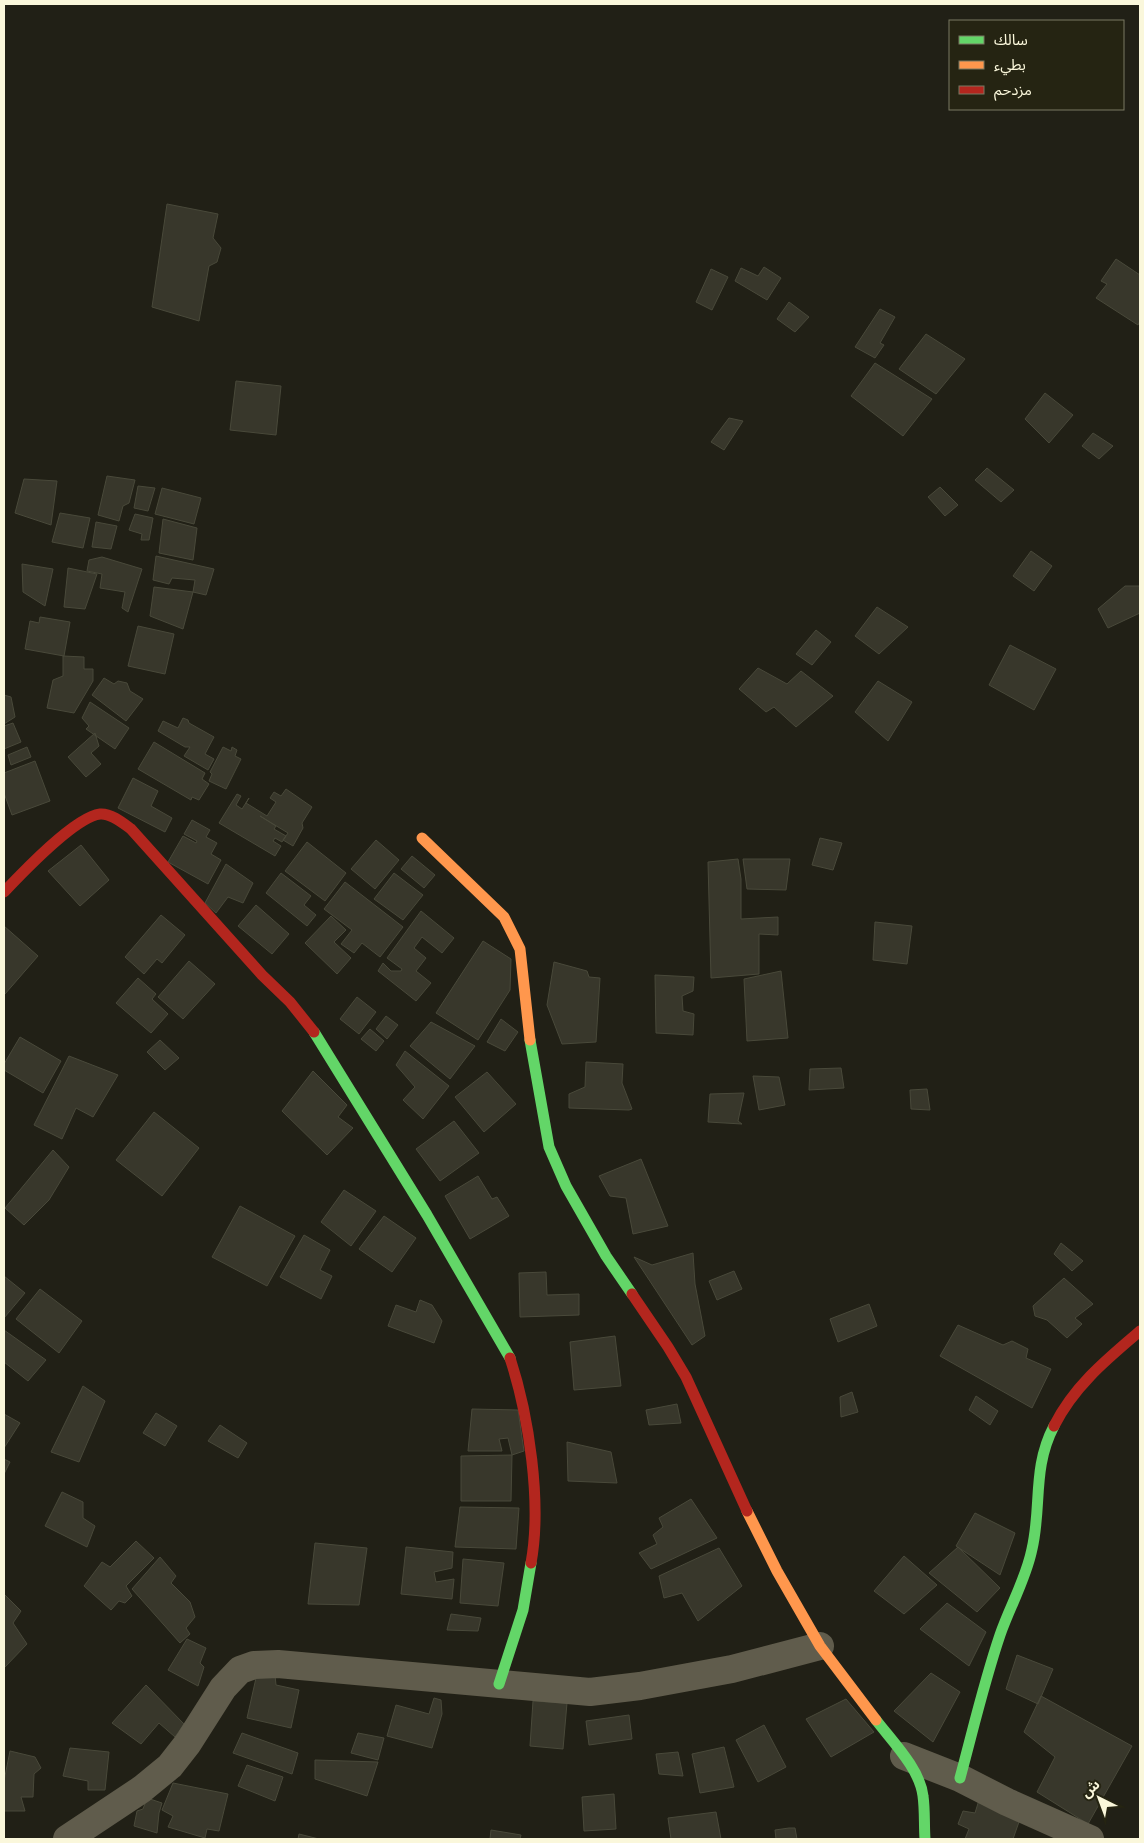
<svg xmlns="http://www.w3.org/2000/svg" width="1144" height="1843" viewBox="0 0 1144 1843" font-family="Arial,'Noto Sans Arabic',sans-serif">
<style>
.building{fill:#38372b;stroke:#49493a}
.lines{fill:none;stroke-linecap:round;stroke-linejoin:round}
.street{stroke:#605c4c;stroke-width:28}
.fast{stroke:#63d668;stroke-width:11}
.slow{stroke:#ff974d;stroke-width:11}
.jam{stroke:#b3261e;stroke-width:11}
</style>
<rect width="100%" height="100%" fill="#212016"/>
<path class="building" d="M167 204 218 214 213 238 221 248 217 262 209 266 199 321 152 307Z
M1116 259 1140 275V321L1138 325 1096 298 1107 284 1101 281Z
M764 267 781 278 767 300 735 281 741 268 758 276Z
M711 269 728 277 712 310 696 302Z
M789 302 809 317 795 332 777 319Z
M880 309 895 317 880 343 884 345 875 358 855 347Z
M926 334 965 359 936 394 899 369Z
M875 363 932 399 903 436 851 396Z
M236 381 281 386 276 435 230 430Z
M1045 393 1073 415 1049 443 1025 419Z
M729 418 743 421 724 450 711 442Z
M1093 433 1113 446 1099 459 1082 446Z
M987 468 1014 490 1001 502 975 480Z
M107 476 135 480 129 503 123 506 119 521 98 515Z
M24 479 57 481 51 525 15 513Z
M138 486 155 488 148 511 134 508Z
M940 487 958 505 945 516 928 497Z
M162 488 201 498 194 524 155 514Z
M60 513 90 518 83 548 52 542Z
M135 514 153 518 149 540H141L142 534 129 530Z
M163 519 197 528 193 560 159 553Z
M96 522 117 526 111 549 92 547Z
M1031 551 1052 566 1034 591 1013 576Z
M156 556 214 569 206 595 193 592 195 580 172 578 169 584 153 580Z
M102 557 142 569 128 612 122 608 125 592 100 588 102 574 87 571 89 560Z
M22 564 53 569 45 606 23 592Z
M68 568 97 574 85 609 64 607Z
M1125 586H1140V613L1108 628 1098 609Z
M154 587 193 592 183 629 150 616Z
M877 607 908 627 879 654 855 636Z
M40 617 70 622 64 656 25 649 30 621 39 623Z
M138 626 174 634 165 674 128 666Z
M816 630 831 642 812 665 796 654Z
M1010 645 1056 669 1034 710 989 685Z
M63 656 84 657V669H93V681L74 713 47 708 53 680 63 676Z
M758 668 787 684 801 671 833 696 796 727 774 707 766 712 739 689Z
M104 678 114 684 118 681 127 683 130 691 143 699 126 721 92 695Z
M878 681 912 702 888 741 855 712Z
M4 695 11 697 15 717 4 724Z
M90 702 129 728 115 749 86 729 89 726 82 718Z
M183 718 188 720 189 723 214 737 205 754 214 759 208 770 184 756 190 747H185L158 731 163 721 178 728Z
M13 723 21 742 4 749V726Z
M95 733 99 746 91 753 101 764 86 777 68 757Z
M154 742 205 773 202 779 209 784 199 800 192 797 191 800 138 769Z
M27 747 31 757 11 765 8 755Z
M223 747 231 751 232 747 237 750 235 756 241 759 226 789 209 781 212 774 210 772Z
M35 761 50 801 12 815 4 793V773Z
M133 778 158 791 151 806 172 818 165 832 118 808Z
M286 789 312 807 302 823 303 828 293 846 283 840 288 833 260 816 276 826 274 829 286 836 282 842 275 838 273 841 281 846 275 856 219 823 237 794 241 796 236 805 242 809 249 798 246 803 267 816 276 802 270 798 274 792 281 796Z
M192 820 210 830 206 837 217 843 211 854 221 860 208 884 168 862 183 836 196 843 197 841 184 834Z
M820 838 842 843 833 870 812 865Z
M376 840 399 860 375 889 351 869Z
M307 842 346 873 325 901 285 871Z
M81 845 109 880 80 906 48 871Z
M412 856 435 875 424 888 401 869Z
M738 859 741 879V919L778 917V935L759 934V974L711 978 708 862Z
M743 859H790L786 890 747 889Z
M226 864 253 883 243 903 228 897 216 913 205 903Z
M281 873 311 896 304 905 316 915 307 926 266 893Z
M394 873 423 895 403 920 374 899Z
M345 882 403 927 380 957 362 943 354 953 341 944 352 930 324 909Z
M256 905 289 934 272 954 238 926Z
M421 911 454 938 442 953 422 937 414 948 426 958 416 971 431 983 416 1001 378 971 383 963 391 971H401L402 969 387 958Z
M161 915 185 935 162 963 157 959 144 974 125 957Z
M331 916 346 930 334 942 351 958 337 974 305 943Z
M875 922 912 926 907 964 873 960Z
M4 926 38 956 5 994 4 992Z
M483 941 511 959 510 990 478 1040 436 1013Z
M189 961 215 984 183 1019 158 997Z
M554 962 587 971 589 977 600 978 596 1042 562 1044 547 1005Z
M781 971 788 1038 747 1041 744 979Z
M655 975 694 977 693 991 682 996 683 1011 694 1014 693 1035 656 1033Z
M138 978 156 994 152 999 168 1014 151 1033 116 1003Z
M357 997 376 1012 359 1034 340 1019Z
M386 1016 398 1025 387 1039 376 1029Z
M501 1019 518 1032 505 1051 487 1042Z
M431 1022 475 1046 450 1079 410 1046Z
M370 1029 384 1041 376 1051 361 1039Z
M20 1037 61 1061 43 1093 4 1070V1064Z
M160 1040 179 1058 165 1070 147 1052Z
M405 1051 449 1086 423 1119 403 1100 415 1087 396 1065Z
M69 1056 118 1075 93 1117 76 1108 62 1139 34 1125Z
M586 1062 623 1064 622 1083 632 1109 629 1110 569 1108V1094L585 1087Z
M841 1068 844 1088 809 1090 810 1069Z
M313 1071 347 1105 338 1117 353 1128 327 1155 282 1111Z
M487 1072 516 1104 484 1132 455 1097Z
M753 1076 779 1077 785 1105 759 1110Z
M927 1089 930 1110 911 1109 910 1090Z
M744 1093 738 1121 742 1124 708 1122 710 1094Z
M154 1112 199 1148 162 1196 116 1160Z
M454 1121 479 1153 440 1181 416 1149Z
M53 1150 69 1167 49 1200 24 1225 5 1208Z
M641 1159 668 1226 633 1234 626 1198 610 1196 599 1176Z
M478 1176 492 1199 497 1197 509 1216 470 1239 445 1196Z
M344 1190 376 1211 351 1246 321 1222Z
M240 1206 295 1236 267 1286 212 1257Z
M384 1216 416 1238 392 1272 359 1249Z
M304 1235 330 1250 320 1270 332 1276 321 1299 280 1277Z
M1061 1243 1083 1261 1072 1271 1054 1254Z
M693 1253 695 1284 705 1336 692 1345 634 1257 652 1265Z
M734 1271 742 1289 717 1300 709 1281Z
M546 1272 547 1295 579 1294V1315L520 1317 519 1273Z
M4 1276 25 1293 4 1318Z
M1064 1278 1093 1304 1075 1318 1082 1324 1067 1338 1047 1320 1035 1316 1033 1306Z
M40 1289 82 1321 59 1353 16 1319Z
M420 1300 432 1305 442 1321 434 1343 388 1326 396 1305 416 1312Z
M869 1304 877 1326 838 1342 830 1319Z
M958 1325 1003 1345 1012 1341 1028 1349 1026 1358 1051 1369 1032 1408 940 1356Z
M4 1330 46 1360 28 1381 4 1362Z
M615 1336 621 1386 574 1390 570 1342Z
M83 1386 105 1401 79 1462 51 1452Z
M852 1392 858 1412 841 1417 840 1397Z
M976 1396 998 1411 990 1425 969 1410Z
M677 1404 681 1423 649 1425 646 1410Z
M472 1409 518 1410 524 1451 512 1455 508 1438 499 1439 502 1451H468Z
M156 1413 177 1426 165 1446 143 1433Z
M4 1414 20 1423 4 1448Z
M220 1425 247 1443 238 1458 208 1441Z
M567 1442 611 1452 617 1483 568 1481Z
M512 1455 511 1501H461V1456Z
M4 1459 10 1462 4 1474Z
M62 1492 83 1502V1518L95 1526 87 1547 45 1526Z
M691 1499 717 1538 651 1569 639 1553 657 1544 653 1535 663 1527 659 1518Z
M460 1507 519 1508 516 1549 455 1547Z
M975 1513 1015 1533 1000 1575 956 1546Z
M136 1541 154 1558 126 1586 132 1596 125 1603 119 1601 111 1610 84 1586 102 1562 110 1567Z
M315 1543 367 1548 359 1605 308 1604Z
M406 1547 453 1552 452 1568 434 1572 436 1582 454 1579 452 1599 401 1594Z
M958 1547 1000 1588 977 1612 929 1573Z
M719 1548 742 1586 698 1621 682 1593 664 1598 659 1576Z
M904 1556 937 1585 904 1614 874 1591Z
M160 1557 176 1576 171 1583 190 1602 195 1617 186 1628 190 1634 180 1643 132 1589Z
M463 1559 504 1563 498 1606 460 1603Z
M4 1594 21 1611 13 1623 27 1644 4 1668Z
M947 1603 986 1632 969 1666 920 1629Z
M451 1614 481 1618 478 1631 447 1630Z
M187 1639 206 1648 200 1663 204 1667 198 1686 168 1670Z
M1017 1655 1053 1669 1038 1704 1006 1689Z
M931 1673 960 1692 933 1742 894 1711Z
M275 1675 276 1685 299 1690 291 1728 247 1718 256 1678Z
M146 1685 184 1724 175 1737 159 1723 141 1744 112 1723Z
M1041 1696 1132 1746 1088 1824 1037 1792 1055 1757 1024 1732Z
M434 1698 441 1700 442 1714 432 1748 387 1736 396 1705 429 1714Z
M846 1699 874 1732 831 1757 806 1719Z
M533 1701 567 1703 563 1749 530 1746Z
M629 1715 632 1739 589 1745 586 1721Z
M764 1725 786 1767 758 1782 736 1740Z
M242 1733 298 1753 292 1774 233 1753Z
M358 1733 384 1738 378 1760 351 1753Z
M724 1747 734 1787 700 1793 692 1754Z
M70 1748 109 1752 105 1790H88V1781L63 1776Z
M10 1751 35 1757 41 1768 34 1774 33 1797H21L25 1811H4V1781Z
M678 1752 683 1776 659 1774 656 1754Z
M315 1760 378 1762 367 1796 315 1779Z
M247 1765 283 1777 275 1801 238 1786Z
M173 1783 228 1794 219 1831 207 1829 205 1838 168 1827 173 1816 162 1810Z
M614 1794 616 1829 584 1831 582 1797Z
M147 1798 162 1803 159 1813 157 1833 134 1826 137 1811 143 1809Z
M979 1800 1020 1819 1013 1839H965L969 1829 958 1824 963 1811 975 1813Z
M716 1812 721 1839H671L668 1818Z
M789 1828H795L797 1839H776L775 1830Z
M491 1830 521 1835 520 1839H490Z
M299 1834 319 1839H298Z"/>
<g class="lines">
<path class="street" d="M904 1756 960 1778 1007 1802 1090 1839
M67 1839 142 1789 170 1766 188 1743 223 1688 240 1670 254 1665 278 1664 590 1692 640 1686 732 1669 820 1646"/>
<path class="fast" d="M314 1032 427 1215 510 1358
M530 1040 549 1147 566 1186 606 1256 632 1294
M499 1684 523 1610 531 1563
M876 1720C892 1741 920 1769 923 1796 925 1810 924 1825 925 1839
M960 1778C973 1730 984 1682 1000 1635 1010 1606 1026 1579 1032 1549 1042 1506 1032 1468 1054 1426"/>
<path class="slow" d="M422 838 504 917 520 949 530 1040
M747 1511 777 1571 820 1646 876 1720"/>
<path class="jam" d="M4 892C22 873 75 817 100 814 111 813 123 823 131 829L262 975 290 1002 314 1032
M632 1294 668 1347 686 1377 747 1511
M510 1358C529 1416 542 1503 531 1563
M1054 1426C1074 1386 1107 1359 1140 1331"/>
</g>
<rect width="1144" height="1843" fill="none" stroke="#faf7db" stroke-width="10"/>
<rect x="949" y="20" width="175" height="90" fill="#252412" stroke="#7a7862"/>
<rect x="959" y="36" width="25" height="8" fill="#63d668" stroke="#7a7862"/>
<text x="994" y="45" font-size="15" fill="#faf7db">سالك</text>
<rect x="959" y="61" width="25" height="8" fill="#ff974d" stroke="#7a7862"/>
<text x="994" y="70" font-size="15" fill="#faf7db">بطيء</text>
<rect x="959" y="86" width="25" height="8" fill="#b3261e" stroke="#7a7862"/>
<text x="994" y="95" font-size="15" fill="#faf7db">مزدحم</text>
<g transform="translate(1099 1798) rotate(318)" stroke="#252412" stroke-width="4" paint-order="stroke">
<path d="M0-4L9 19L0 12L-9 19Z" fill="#faf7db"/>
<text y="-8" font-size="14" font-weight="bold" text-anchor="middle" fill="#faf7db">ش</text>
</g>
</svg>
